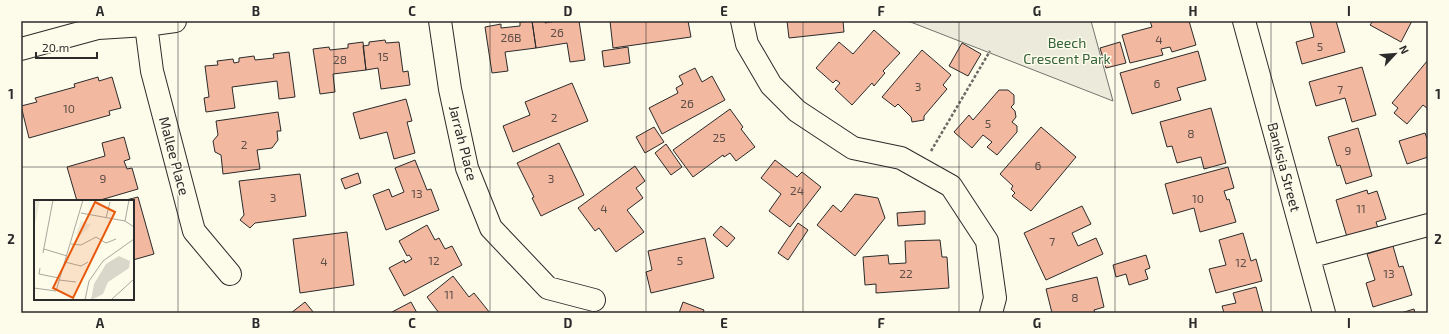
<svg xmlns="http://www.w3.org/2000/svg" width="1449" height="334" viewBox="0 0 1449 334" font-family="'Exo 2',sans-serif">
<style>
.green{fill:#ecebdb;stroke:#74746e}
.building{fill:#f2b8a0;stroke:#2b2b2b}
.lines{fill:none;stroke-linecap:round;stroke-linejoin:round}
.minor-casing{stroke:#2b2b2b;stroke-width:24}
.path{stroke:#6a6964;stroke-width:2.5;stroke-dasharray:3 2;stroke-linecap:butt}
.minor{stroke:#fdfbea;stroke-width:22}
.grid{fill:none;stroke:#2b2b2b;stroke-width:1;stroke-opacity:0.55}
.labels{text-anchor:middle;stroke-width:3;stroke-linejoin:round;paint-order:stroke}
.number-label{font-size:12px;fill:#5d4e48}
.park-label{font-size:14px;fill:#34623c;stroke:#fdfbea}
.street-label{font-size:14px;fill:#2b2b2b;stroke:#fdfbea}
.inset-road{fill:none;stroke:#a9a89e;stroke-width:1}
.view{fill:#e8590c;fill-opacity:0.15;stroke:#e8590c;stroke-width:2}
.inset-edge{fill:none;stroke:#2b2b2b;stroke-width:2}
.neatline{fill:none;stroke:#2b2b2b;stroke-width:1.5}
.grid-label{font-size:13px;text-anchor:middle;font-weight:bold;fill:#2b2b2b}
</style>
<rect width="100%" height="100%" fill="#fdfbea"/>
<path class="green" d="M908 21H1091L1113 101Z"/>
<path class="building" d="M532 21H545V23L556 21H579L585 60 570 62 567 43 536 48Z
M532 21 536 48 505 52 508 71 492 73 485 27 501 24V28L520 26V22Z
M610 21H688L691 37 613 48Z
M787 21H843L844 32 789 38Z
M1150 21H1189L1196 45 1172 52 1170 47 1161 49 1163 55 1130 63 1122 35 1152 27Z
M1310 21H1336L1345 52 1302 64 1296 42 1314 37Z
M1373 21H1412L1401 42 1370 25Z
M874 30 900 53 883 71 885 73 874 86 872 83 852 105 835 89 840 83 836 80 833 83 816 68 839 42 853 54Z
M385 40 386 43 399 42 403 72 408 71 410 85 381 89 378 68 366 70 363 46 369 45V42Z
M363 42 366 70 333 74 335 92 320 94 313 49 329 47 330 50 348 48V44Z
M1120 42 1126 63 1106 68 1100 48Z
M962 43 981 54 968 76 949 66Z
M628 47 630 63 604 67 602 51Z
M922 50 951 75 943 85 947 89 924 116V120L912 122 911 117 898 104 895 107 882 97Z
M1198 51 1206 80 1177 88 1181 100 1132 114 1120 73Z
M289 52 295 97 279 99 277 81 232 87 235 108 206 112 204 98 209 97 205 66 218 65 217 61 233 59 234 63 239 62V58L254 56 255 60 274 58 273 54Z
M1428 60V109L1423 105 1407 124 1394 113 1398 108 1392 103Z
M1362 67 1376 115 1352 122 1345 98 1316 106 1309 82Z
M695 68 702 82 712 76 725 100 662 134 649 108 678 93 676 88 683 84 679 76Z
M98 77 99 81 112 77 121 108 109 111 110 115 29 138 21 106 37 102 35 98 75 87 74 84Z
M572 83 588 121 513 152 503 126 530 115 525 102Z
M999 90H1008L1014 95V104L1011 107 1015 111 1016 117 1012 122 1017 126V132L997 155 987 147 992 142 983 135 972 148 954 132 969 115 973 120Z
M406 99 412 121 407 122 415 153 394 159 387 132 360 139 353 113Z
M1211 108 1226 163 1204 169 1201 157 1177 163 1172 146 1167 147 1160 122Z
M730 109 743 127 741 129 755 147 736 161 730 153 724 157 723 155 693 177 673 150Z
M278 112 281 131H277L278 140 272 148 257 150 260 169 223 174 221 155 215 152 213 141 218 135 216 121Z
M654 127 664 142 645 153 636 137Z
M1041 127 1076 157 1031 211 1012 196 1015 193 1011 189 1013 186 1000 174Z
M1358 128 1372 176 1346 184 1340 165 1337 166 1328 137Z
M1425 133 1428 141V157L1407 164 1399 141Z
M124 137 130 159 124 161 127 169 132 168 138 189 97 201H77L67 167 105 156 102 143Z
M559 143 584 195 541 216 532 198 534 197 517 163Z
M666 144 682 167 671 175 655 153Z
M415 160 427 190 431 189 439 210 386 230 373 195 389 189 392 197 404 192 395 168Z
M775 160 797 177 802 172 821 187 790 227 769 211 781 194 761 178Z
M635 166 645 181 636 188 643 198 627 210 644 232 616 252 599 228 595 231 578 208Z
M1228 167 1234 188 1224 191 1227 200 1229 199 1236 222 1200 232 1194 208 1173 214 1165 184Z
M358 173 361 183 345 189 341 179Z
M300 174 306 216 255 223 250 228 240 220 244 215 239 181Z
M1367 190 1368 194 1377 191 1386 219 1376 222 1378 228 1347 237 1336 200Z
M855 194 878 198 885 218 855 256 817 225 833 205 841 212Z
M138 197 154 254 133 260V201H122Z
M1082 206 1091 224 1072 233 1078 246 1096 238 1103 254 1046 280 1024 233Z
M925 211V224L898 226 897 213Z
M798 223 808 230 788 260 778 253Z
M427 225 435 240 439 238 445 249 452 246 462 265 404 296 389 268 404 260 405 263 412 259 409 255 407 256 399 241Z
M721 226 735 238 727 247 713 235Z
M347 232 354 285 300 293 293 239Z
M1243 233 1251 261 1256 259 1262 281 1216 293 1209 269 1226 265 1219 240Z
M705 238 714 278 651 293 646 272 652 270 648 251Z
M940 240 942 257H947L949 288 876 293V284L865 285 863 257 888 255 889 264 906 263 905 241Z
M1393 246 1399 267 1403 266 1412 295 1373 307 1366 283 1375 280 1367 254Z
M1146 255 1150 268 1145 270 1148 279 1129 285 1126 274 1116 277 1113 265Z
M453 276 469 297 474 293 490 313H439L427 297Z
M1097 277 1104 307 1094 310 1095 313H1052L1046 289Z
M1256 287 1263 313H1224L1222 306 1236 303 1233 293Z
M305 302 314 313H291Z
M411 302 417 313H393L392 312Z
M683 302 704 310 703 313H679Z
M1414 309 1415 313H1401Z"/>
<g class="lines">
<g class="minor-casing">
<path id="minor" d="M440 21 450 89 467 168 491 228 548 288 594 300
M742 21 747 44 771 85 797 111 853 148 901 158 951 186 987 241 995 298 991 313
M1244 21 1324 313
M146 25 152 71 194 231 230 274
M21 49 98 28 146 25 175 21
M1309 257 1428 225"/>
</g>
<path class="path" d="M931 151 990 51"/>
<use href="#minor" class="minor"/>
</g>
<path class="grid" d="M178 21V313M334 21V313M490 21V313M646 21V313M803 21V313M959 21V313M1115 21V313M1271 21V313M21 167H1428"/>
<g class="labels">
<g class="number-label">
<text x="557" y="37">26</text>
<text x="511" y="42">26B</text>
<text x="1159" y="44">4</text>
<text x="1320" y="51">5</text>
<text x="383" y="61">15</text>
<text x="340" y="64">28</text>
<text x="1157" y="88">6</text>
<text x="918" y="91">3</text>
<text x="1340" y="94">7</text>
<text x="687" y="108">26</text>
<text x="69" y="113">10</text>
<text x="554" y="122">2</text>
<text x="988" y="128">5</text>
<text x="1191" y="138">8</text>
<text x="719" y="142">25</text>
<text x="244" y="149">2</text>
<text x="1348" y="155">9</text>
<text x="1038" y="170">6</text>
<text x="103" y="183">9</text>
<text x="551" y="183">3</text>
<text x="797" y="195">24</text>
<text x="417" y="198">13</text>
<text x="273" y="202">3</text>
<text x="1198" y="203">10</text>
<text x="604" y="213">4</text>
<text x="1361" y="213">11</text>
<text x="1052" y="246">7</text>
<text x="434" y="265">12</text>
<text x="680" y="265">5</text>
<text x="324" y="266">4</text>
<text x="1241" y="267">12</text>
<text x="906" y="278">22</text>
<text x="1389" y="278">13</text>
<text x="449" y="299">11</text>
<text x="1075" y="302">8</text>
</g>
<g class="park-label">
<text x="1067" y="48">Beech<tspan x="1067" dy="16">Crescent Park</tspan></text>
</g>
<g class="street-label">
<text transform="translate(463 143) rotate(76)" y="5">Jarrah Place</text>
<text transform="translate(174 156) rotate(75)" y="5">Mallee Place</text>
<text transform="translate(1284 167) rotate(75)" y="5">Banksia Street</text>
</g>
</g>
<g transform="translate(34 200)">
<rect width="100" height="100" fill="#fdfbea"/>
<path d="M0 0H6L0 29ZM47 21 57 25 46 36 42 34Z" fill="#ecebdb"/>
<path d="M85 56 96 61 95 68 74 82 69 94 57 100 60 84 72 64Z" fill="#d8d7c9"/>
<path class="inset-road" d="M47 13 91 21 100 27M72 18 76 2M91 21 95 0M37 44 47 45 62 37 72 43 82 39M10 49 33 56M9 53 19 0M31 62 47 66 54 62M6 68 5 74 25 78M25 80 42 82M0 88 22 91 49 0M78 99 100 79M51 100 55 81 69 61 100 39"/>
<path class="view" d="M61 2 81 12 39 98 19 88Z"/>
<rect width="100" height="100" class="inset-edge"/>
</g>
<rect width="1449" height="334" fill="none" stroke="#fdfbea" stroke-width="44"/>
<g transform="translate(1395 54) rotate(64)" stroke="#fdfbea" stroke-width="3" paint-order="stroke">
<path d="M0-3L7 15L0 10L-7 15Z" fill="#2b2b2b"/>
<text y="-6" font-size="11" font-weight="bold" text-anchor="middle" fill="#2b2b2b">N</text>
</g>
<path d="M36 52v6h61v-6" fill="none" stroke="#2b2b2b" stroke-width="2"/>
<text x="42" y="52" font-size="12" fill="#2b2b2b" stroke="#fdfbea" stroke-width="3" paint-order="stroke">20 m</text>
<rect x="22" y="22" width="1405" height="290" class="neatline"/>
<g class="grid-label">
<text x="100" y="16">A</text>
<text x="256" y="16">B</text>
<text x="412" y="16">C</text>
<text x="568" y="16">D</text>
<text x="724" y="16">E</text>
<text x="881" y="16">F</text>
<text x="1037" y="16">G</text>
<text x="1193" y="16">H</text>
<text x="1349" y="16">I</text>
<text x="11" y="99">1</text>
<text x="1438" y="99">1</text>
<text x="11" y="244">2</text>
<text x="1438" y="244">2</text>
<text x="100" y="328">A</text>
<text x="256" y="328">B</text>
<text x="412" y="328">C</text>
<text x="568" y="328">D</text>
<text x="724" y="328">E</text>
<text x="881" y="328">F</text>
<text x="1037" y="328">G</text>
<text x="1193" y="328">H</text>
<text x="1349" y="328">I</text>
</g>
</svg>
